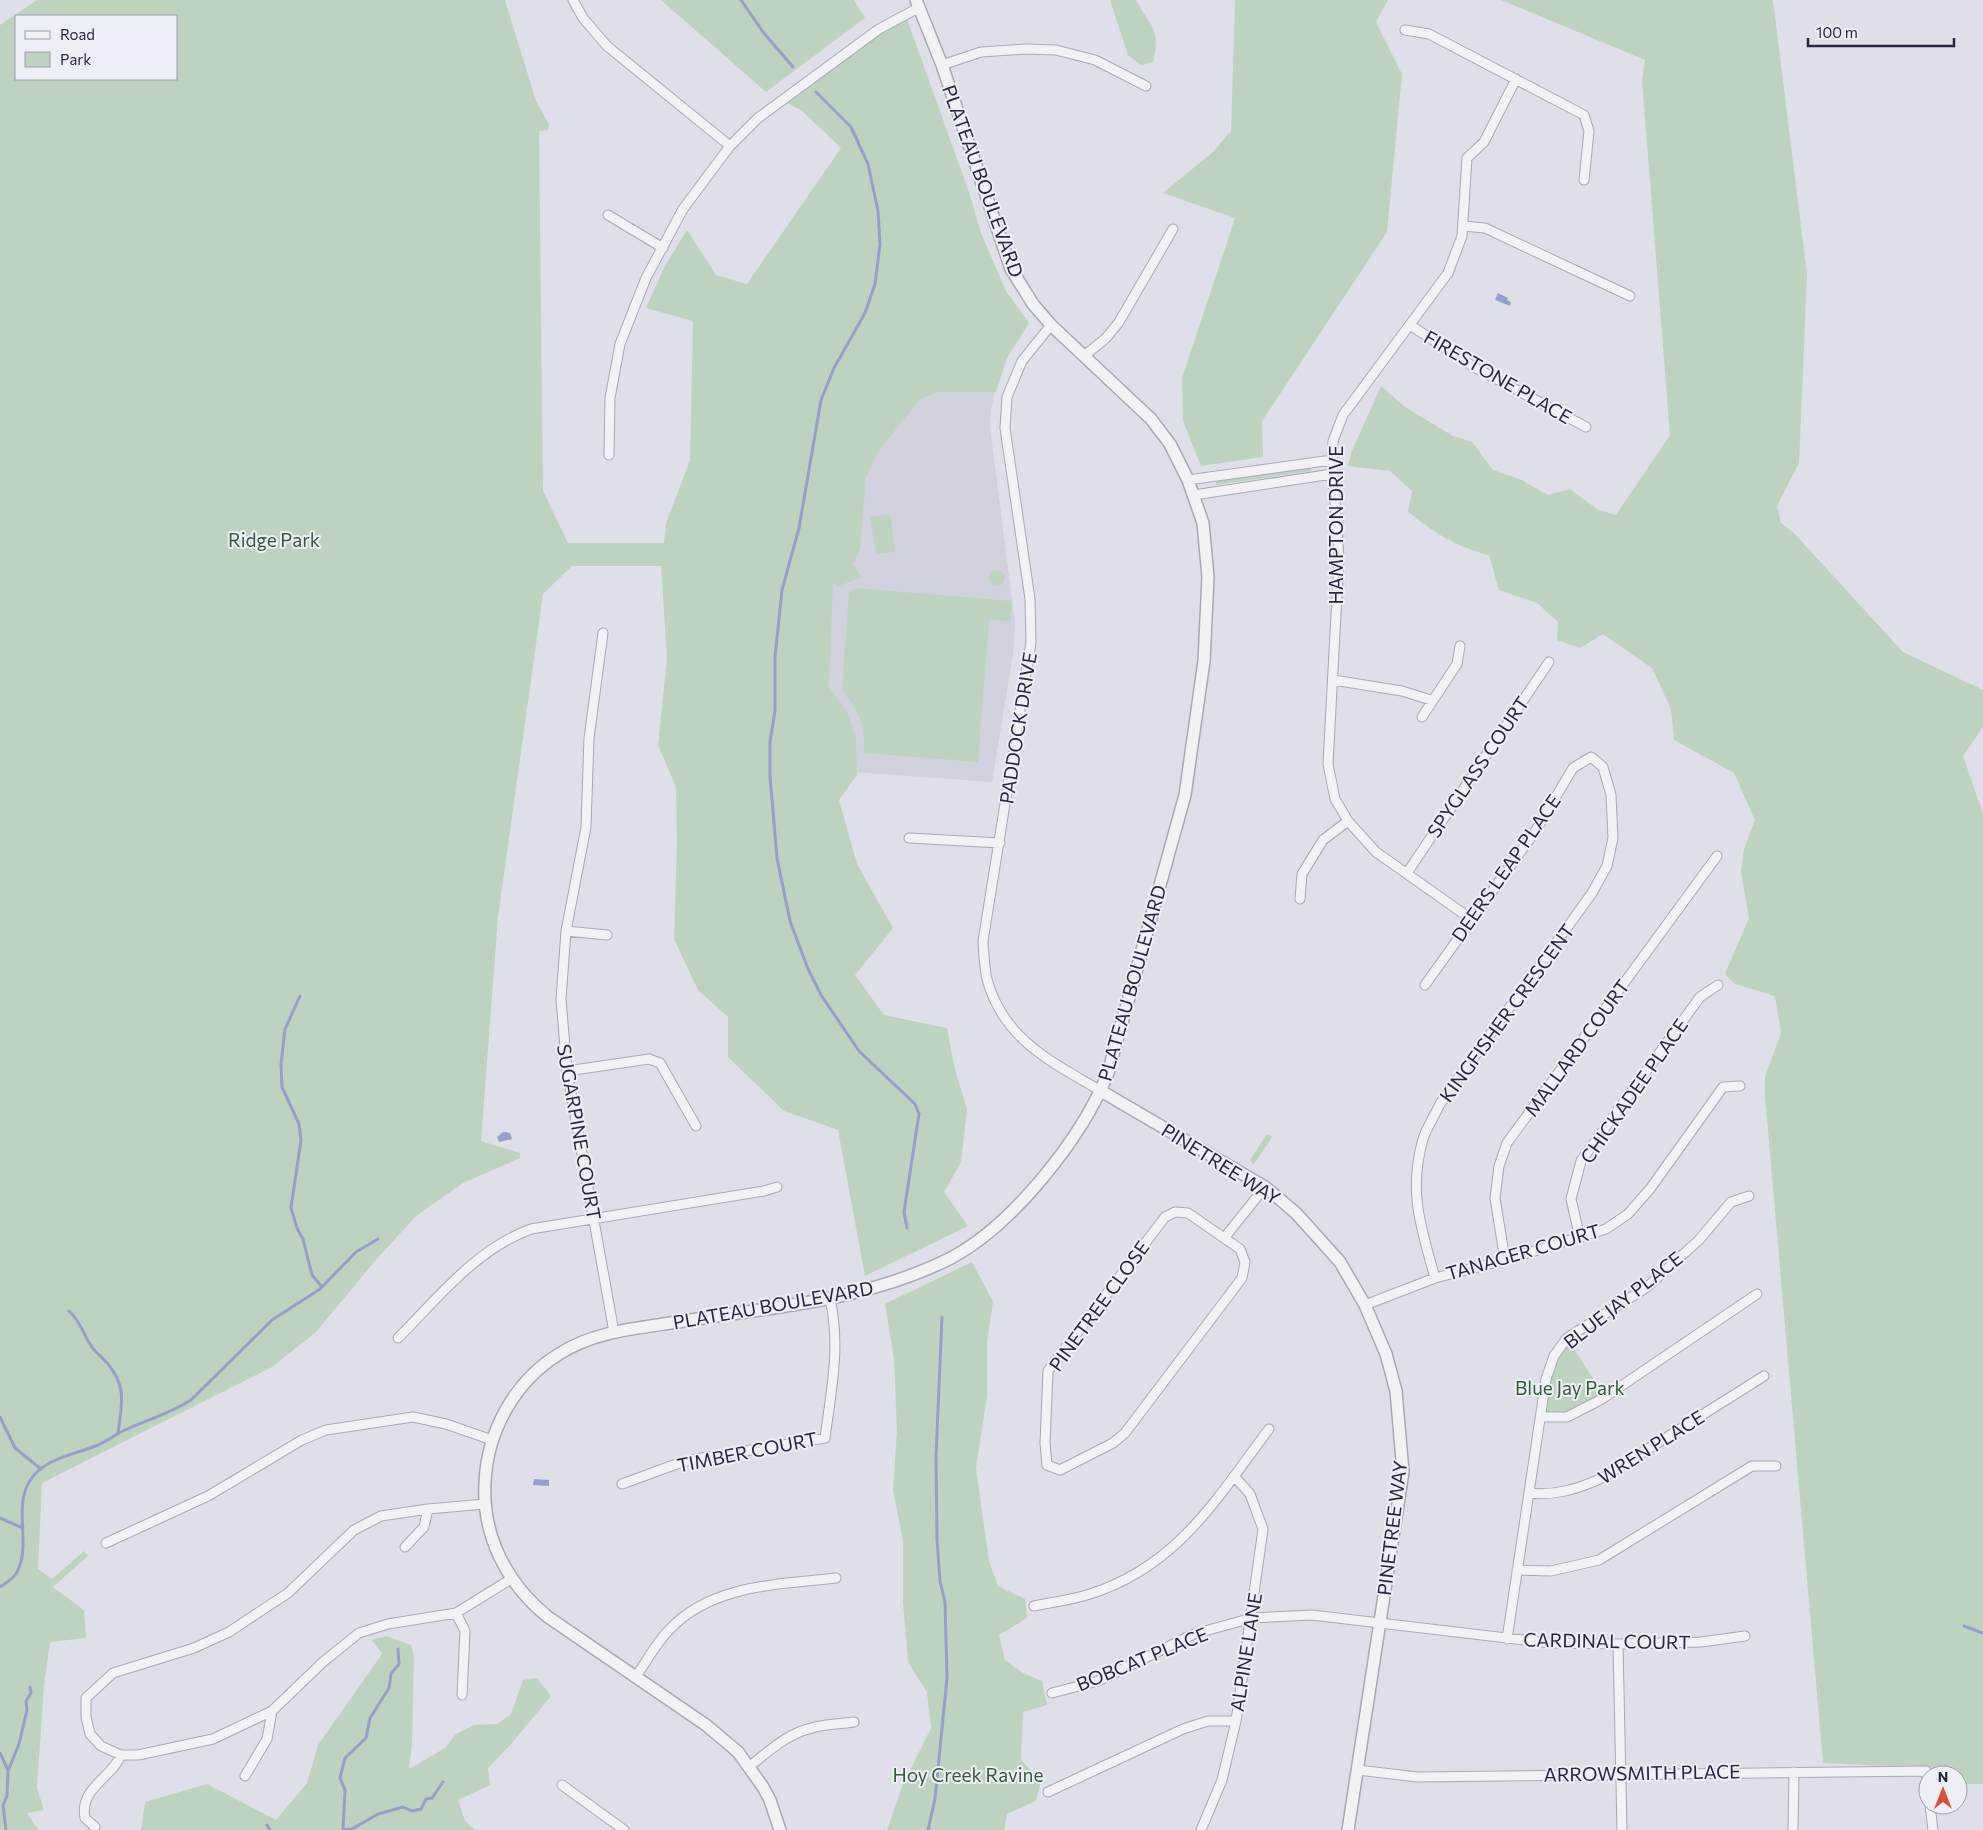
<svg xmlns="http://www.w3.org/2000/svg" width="1983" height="1830" viewBox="0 0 1983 1830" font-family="Commissioner,sans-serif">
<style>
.built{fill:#d0d1dd}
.green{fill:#bed3bf;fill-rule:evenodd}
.water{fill:#969fcb}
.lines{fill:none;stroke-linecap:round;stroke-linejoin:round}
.stream{stroke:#969fcb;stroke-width:3}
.minor-casing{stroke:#a7a8b6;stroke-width:11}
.tertiary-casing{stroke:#a7a8b6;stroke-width:14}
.minor{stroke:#f1f1f6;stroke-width:9}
.tertiary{stroke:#f1f1f6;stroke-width:11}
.labels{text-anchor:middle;stroke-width:4;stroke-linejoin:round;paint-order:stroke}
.street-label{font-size:19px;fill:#262740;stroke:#edeef6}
.park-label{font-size:19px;fill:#335c38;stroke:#edeef6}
</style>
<rect width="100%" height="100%" fill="#dedfe8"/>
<path class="built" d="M998 376 991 410 990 427 1015 623 1013 654 992 782 825 770 824 705 799 509 908 387Z"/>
<path class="green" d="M37 0H505L536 101 549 124 548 130 539 131 543 491 568 543H664L666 523 690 460 693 321 646 308 665 266 687 230 716 275 747 284 841 148 801 110 785 102 881 32 907 19 970 195 981 233 1006 291 1029 323 1007 358 996 392H937L919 400 878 452 866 477 860 549 853 564 862 577 839 586 833 583 829 687 847 711 856 739 857 775 839 800 857 864 893 928 855 975 884 1015 947 1028 954 1066 967 1109 961 1162 944 1192 968 1226 865 1276 838 1130 784 1111 728 1057V1017L698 990 674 939 677 842 676 787 658 745 667 658 661 566H572L543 594 498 917 481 1141 520 1153V1158L463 1183 416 1216 375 1261 316 1332 272 1367 42 1483 38 1569 52 1579 84 1551 88 1556 53 1587 84 1610 86 1638 50 1642 44 1685 37 1788 44 1810 27 1813 38 1830H0V25ZM16 16H176V79H16Z
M661 0H854L865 18 766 92Z
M1110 0H1136C1151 28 1161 28 1153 62L1141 65 1128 55Z
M1235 0H1388L1376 22 1402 74 1387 232 1262 421 1263 457 1201 466 1183 421 1182 378 1235 218 1163 193 1213 152 1231 131Z
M1501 0H1773L1807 275 1799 463 1777 506 1781 523 1793 532 1903 652 1983 690V727L1963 756 1983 814V1784H1958V1775H1939L1935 1768 1823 1763 1765 1096V1077L1781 1033 1775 996 1735 984 1725 974 1749 918 1741 872 1744 849 1755 820 1734 773 1674 740 1671 709 1652 668 1603 634 1580 648 1557 640 1558 622 1537 603 1499 590 1489 555C1456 547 1435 533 1408 512L1412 491 1390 471 1348 466 1351 453 1381 386 1405 407 1453 436 1472 442 1493 470 1522 480 1548 495 1570 489 1597 509 1616 515 1670 435 1642 80 1645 60Z
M1310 465 1311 471 1216 485V478Z
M890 514 895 552 876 554 870 517Z
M989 578a8 8 0 1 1 16 0a8 8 0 1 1-16 0Z
M855 588 1012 601 1010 621 989 620 978 762 864 753C866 727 859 710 842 690L849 593Z
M1267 1134 1272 1136 1271 1139 1253 1165 1250 1160Z
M972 1262 993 1302 987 1342V1396L976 1468 989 1561 998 1586 1025 1599 1027 1618 999 1635 1005 1660 1023 1673 1042 1681 1047 1705 1023 1712 1021 1760 1041 1781 1036 1801 1007 1814 1004 1830H887L903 1784 931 1728 927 1692 908 1662 903 1602V1540L893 1490 897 1431 894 1359 885 1304Z
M1567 1338 1605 1397 1567 1417H1541L1546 1379Z
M386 1636 411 1645 414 1656 412 1743 409 1769 445 1748 456 1734 474 1725 497 1724 511 1714 523 1680 537 1678 551 1696 511 1744 488 1768 490 1785 458 1800 465 1821 475 1830H141L145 1802 207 1784 276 1820 307 1783 318 1745 382 1654 372 1640Z"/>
<path class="water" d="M1498 293 1508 298 1507 300 1511 302 1510 306 1495 300Z
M503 1132 510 1133 512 1139 499 1142 497 1137Z
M534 1479 549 1480V1486L533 1485Z"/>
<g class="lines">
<path class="stream" d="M741 0 763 32 793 67
M816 92 851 127 868 164 878 211 880 244 875 284 865 313 834 368 821 400 799 528 782 590 775 657V711L770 742V776L777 858 790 921 808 969 821 995 859 1051 915 1104 919 1114 904 1212 907 1228
M300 996 285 1029 281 1065 282 1087 299 1124 301 1140 291 1208 297 1228 303 1239 312 1275 322 1287
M69 1311C83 1324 82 1334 92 1347 96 1353 103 1358 108 1364 128 1389 121 1405 118 1434
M0 1417 15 1448 41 1469
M0 1518 23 1528
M0 1587C5 1583 14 1579 17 1572 32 1544 12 1506 31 1479 45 1458 77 1454 98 1445 108 1441 116 1434 125 1430 147 1420 171 1413 191 1400L272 1320 320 1289 356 1252 378 1239
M1964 1626 1983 1633
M0 1753 8 1770 7 1796 3 1805 6 1830
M8 1771 19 1744 27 1710 26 1701 31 1693 30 1687
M267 1825 270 1830
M343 1830 345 1790 340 1778 345 1758 366 1738 370 1718 389 1688 391 1674 399 1664 398 1649
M343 1830 352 1829 378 1814 403 1807 412 1811 421 1809 426 1799 432 1798 443 1782
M928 1830 935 1799 947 1678 945 1602 940 1581 937 1540 936 1456 942 1317"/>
<g class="minor-casing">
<path id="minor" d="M573 0 583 18 607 46 730 146
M1405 30 1429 34 1584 115 1589 131 1584 180
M942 65 981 52 1026 49 1056 50 1095 60 1146 86
M608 215 663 248
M1463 226 1485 228 1630 296
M1051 325 1022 361 1007 397 1005 428 1030 599 1031 642 983 941C984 954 984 970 988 983 1006 1041 1052 1062 1101 1091
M1410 325 1474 367 1586 427
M1084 356 1106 338 1119 322 1173 229
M609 455 610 398 620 344 646 278 683 209 730 146 758 118 879 29 920 7
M1188 480 1332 460
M1194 495 1332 474
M603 633 589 738 586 827 566 931 561 999 567 1071 614 1332
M1333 680 1402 691 1431 700
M1422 717 1457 664 1460 646
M909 838 1000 843
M1407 873 1549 662
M1300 899 1302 874 1323 840 1348 821
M1471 919 1376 852 1348 821 1335 799 1328 764 1339 558 1332 460 1333 441 1343 415 1448 273 1462 236 1467 158 1484 142 1516 79
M566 931 607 935
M1425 985 1536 830 1573 768 1591 757 1603 767 1611 795 1613 838 1607 866 1592 893 1440 1104C1435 1115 1427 1127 1423 1139 1408 1192 1421 1227 1435 1278
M567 1071 649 1059 660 1063 696 1126
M1175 1212 1188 1213 1240 1249 1245 1262 1242 1278 1125 1433 1113 1443 1060 1470 1047 1465 1045 1443 1048 1371 1165 1217Z
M1225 1237 1265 1187
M1580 1238 1571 1199 1581 1161 1700 997 1718 985
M1505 1260 1495 1198 1499 1166 1507 1143 1717 856
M1365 1305 1435 1278 1505 1260 1606 1229 1628 1214 1650 1189 1723 1087 1740 1086
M398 1338C438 1298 476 1249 531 1229L764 1191 777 1187
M1541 1417H1567L1602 1399 1757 1294
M622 1484 682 1462 702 1458 825 1438C831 1391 841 1346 830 1299
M1529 1493C1555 1496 1578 1489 1602 1478L1764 1376
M485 1504 428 1509 381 1516 354 1530 288 1593 229 1632 194 1648 113 1673 86 1698V1717L90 1734 101 1746 121 1755H138L213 1739 272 1711 323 1662 359 1633 388 1624 456 1613 511 1579
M106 1543 208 1496 302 1440 326 1430 413 1417 446 1424 492 1440
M405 1547 424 1527 428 1509
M1517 1570 1551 1571 1599 1560 1752 1466H1776
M1034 1606C1053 1602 1072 1600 1090 1594 1178 1566 1217 1498 1269 1429
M456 1613 465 1631 462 1695
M1507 1639 1546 1379 1554 1356 1567 1338 1647 1287 1699 1240 1731 1202 1749 1196
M1618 1644 1622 1830
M636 1676C647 1661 656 1643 669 1630 712 1584 778 1585 836 1578
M1052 1693 1098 1681 1194 1634 1252 1618 1312 1615 1550 1643 1618 1644 1701 1642 1745 1636
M750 1766C769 1751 788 1733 812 1728 825 1724 840 1724 854 1722
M1358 1770 1417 1777 1926 1771 1928 1787
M245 1776 267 1739 272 1711
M562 1785 624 1830
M1048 1792 1183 1729 1208 1721H1236
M1930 1805 1933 1830
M95 1827 85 1818C79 1788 112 1778 121 1755
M1201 1830 1222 1780 1236 1721 1263 1529 1250 1494 1234 1476
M1793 1830 1794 1772"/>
</g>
<g class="tertiary-casing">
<path id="tertiary" d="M1101 1091 1265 1187 1296 1213 1340 1262 1365 1305 1386 1354 1396 1391 1403 1472 1348 1830
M780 1830 770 1800 763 1787 738 1752 706 1725 548 1617C507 1584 482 1536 485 1483 487 1431 515 1381 559 1354 596 1330 642 1328 684 1321 775 1307 868 1300 951 1258 1013 1225 1082 1138 1108 1073L1185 795 1204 661 1208 577 1203 523 1188 480 1170 444 1151 419 1051 325 1033 304 1011 269 942 65 916 0"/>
</g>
<use href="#minor" class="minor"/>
<use href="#tertiary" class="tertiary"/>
</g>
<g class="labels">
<g class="street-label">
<text transform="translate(983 181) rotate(70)" y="7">PLATEAU BOULEVARD</text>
<text transform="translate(1498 377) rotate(30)" y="7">FIRESTONE PLACE</text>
<text transform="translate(1336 525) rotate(-90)" y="7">HAMPTON DRIVE</text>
<text transform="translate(1018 728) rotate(-81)" y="7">PADDOCK DRIVE</text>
<text transform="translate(1478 767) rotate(-56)" y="7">SPYGLASS COURT</text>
<text transform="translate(1506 868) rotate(-55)" y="7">DEERS LEAP PLACE</text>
<text transform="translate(1132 983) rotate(-74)" y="7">PLATEAU BOULEVARD</text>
<text transform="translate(1507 1013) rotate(-54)" y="7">KINGFISHER CRESCENT</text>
<text transform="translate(1577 1048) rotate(-54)" y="7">MALLARD COURT</text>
<text transform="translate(1634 1091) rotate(-55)" y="7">CHICKADEE PLACE</text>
<text transform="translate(579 1132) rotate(80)" y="7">SUGARPINE COURT</text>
<text transform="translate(1221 1164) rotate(32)" y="7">PINETREE WAY</text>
<text transform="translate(1523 1252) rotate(-16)" y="7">TANAGER COURT</text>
<text transform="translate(1623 1300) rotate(-38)" y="7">BLUE JAY PLACE</text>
<text transform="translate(773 1305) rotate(-10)" y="7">PLATEAU BOULEVARD</text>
<text transform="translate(1099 1306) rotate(-54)" y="7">PINETREE CLOSE</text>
<text transform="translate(1651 1447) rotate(-32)" y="7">WREN PLACE</text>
<text transform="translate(747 1452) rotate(-11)" y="7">TIMBER COURT</text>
<text transform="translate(1392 1528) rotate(-83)" y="7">PINETREE WAY</text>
<text transform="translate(1607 1641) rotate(1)" y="7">CARDINAL COURT</text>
<text transform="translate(1246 1652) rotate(-81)" y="7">ALPINE LANE</text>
<text transform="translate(1142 1659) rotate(-22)" y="7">BOBCAT PLACE</text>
<text transform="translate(1642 1773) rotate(-1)" y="7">ARROWSMITH PLACE</text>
</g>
<g class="park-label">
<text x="274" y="547">Ridge Park</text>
<text x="1570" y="1395">Blue Jay Park</text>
<text x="968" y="1782">Hoy Creek Ravine</text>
</g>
</g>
<rect x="15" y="15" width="162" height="65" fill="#edeef6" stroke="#9d9ead"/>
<rect x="25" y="31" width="25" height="8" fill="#f1f1f6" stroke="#9d9ead"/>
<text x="60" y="40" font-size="15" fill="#262740">Road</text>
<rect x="25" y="52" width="25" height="15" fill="#bed3bf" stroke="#9d9ead"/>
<text x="60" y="65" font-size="15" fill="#262740">Park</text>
<g transform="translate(1943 1790)"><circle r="24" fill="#edeef6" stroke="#9d9ead"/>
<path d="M0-4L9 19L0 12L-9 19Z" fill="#d6533a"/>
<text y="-8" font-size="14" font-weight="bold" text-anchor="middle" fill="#262740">N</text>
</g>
<path d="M1808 38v8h146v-8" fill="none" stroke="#262740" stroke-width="2.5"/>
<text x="1816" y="38" font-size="15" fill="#262740" stroke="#edeef6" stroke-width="4" paint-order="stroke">100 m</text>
</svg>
